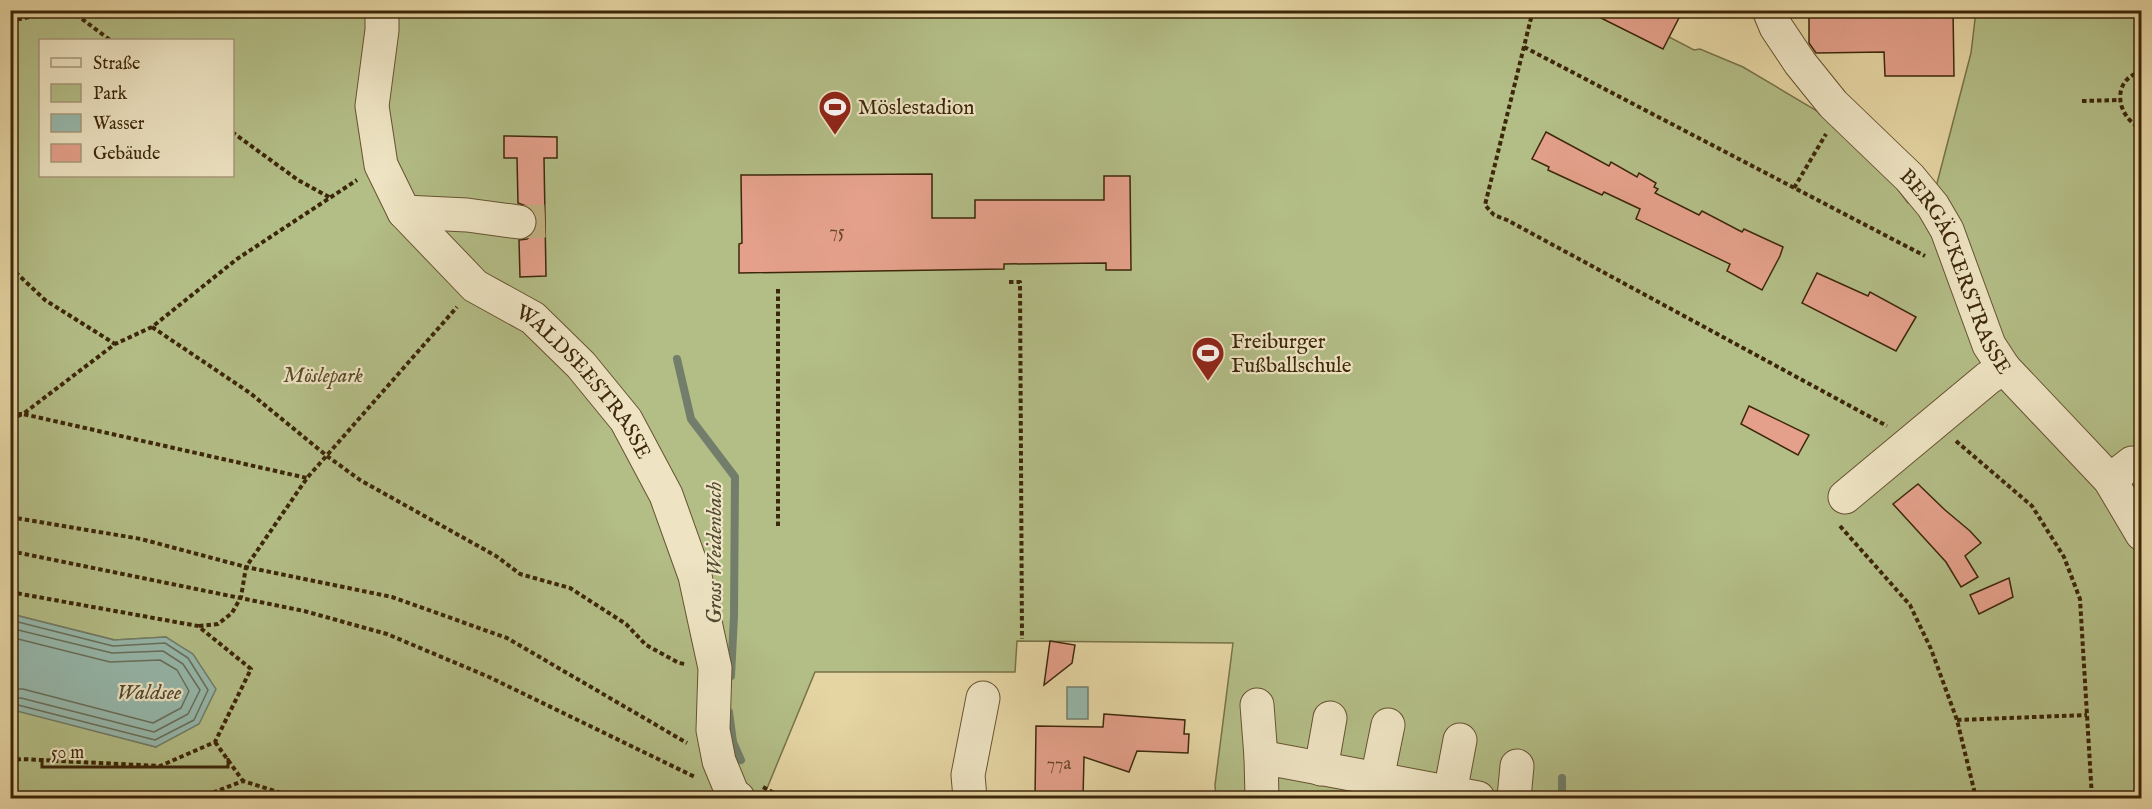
<svg xmlns="http://www.w3.org/2000/svg" width="2152" height="809" viewBox="0 0 2152 809" font-family="'IM FELL English',serif">
<style>
.green{fill:#b3bd86;stroke:#787248;stroke-width:1.5;fill-rule:evenodd}
.water{fill:#96b8ac;stroke:#727e6b;stroke-width:1.5}
.lines{fill:none;stroke-linecap:round;stroke-linejoin:round}
.shore{stroke:#6a705b;stroke-width:1.5}
.stream{stroke:#727e6b;stroke-width:8}
.building{fill:#e4a08b;stroke:#3d270a;stroke-width:1.5}
.minor-tunnel{stroke:#c3b284;stroke-width:33;stroke-dasharray:33 16;stroke-linecap:butt}
.minor-casing{stroke:#675230;stroke-width:35}
.path{stroke:#3d270a;stroke-width:4;stroke-dasharray:4.5 3;stroke-linecap:butt}
.minor{stroke:#eee4c3;stroke-width:33}
.labels{text-anchor:middle;stroke-width:4.5;stroke-linejoin:round;paint-order:stroke}
.number-label{font-size:18px;fill:#67452a}
.poi-label{font-size:21px;fill:#3d270a;stroke:#eee4c3;text-anchor:start}
.street-label{font-size:21px;fill:#3d270a;stroke:#eee4c3}
.park-label{font-size:21px;font-style:italic;fill:#5a4c29;stroke:#eee4c3}
.water-label{font-size:22px;font-style:italic;fill:#534b32;stroke:#eee4c3}
</style>
<rect width="100%" height="100%" fill="#e5d5a3"/>
<filter id="stains"><feTurbulence type="fractalNoise" baseFrequency=".00333" numOctaves="4"/><feColorMatrix values="0 0 0 0 .2 0 0 0 0 .09 0 0 0 0 .02 0 0 0 .5 -.17"/></filter>
<radialGradient id="worn" r=".72"><stop offset=".6" stop-color="#630" stop-opacity="0"/><stop offset="1" stop-color="#630" stop-opacity=".3"/></radialGradient>
<path class="green" d="M11 11H1619L1694 50 1700 49 1743 67 1839 124 1869 151 1908 203 1936 187 1971 53 1976 11H2141V798H1216L1215 785 1233 643 1017 641 1015 672H815L763 798H11V715L16 710 156 747 166 637 115 640 11 614ZM40 40H232V176H40Z"/>
<path class="water" d="M11 614 114 640 166 637 193 654 216 689 199 724 156 747 17 711 11 715Z
M1067 687H1088V719H1067Z"/>
<g class="lines">
<path class="shore" d="M10 620 113 646 165 643 188 658 208 690 194 720 155 740 18 705 10 707
M10 628 112 653 163 651 183 664 200 690 188 714 154 732 21 698H10
M10 637 110 662 160 660 177 670 189 691 181 708 153 723 23 689H10"/>
<path class="stream" d="M677 359 691 419 735 477 734 616 731 676
M729 712 733 742 741 760
M1562 778V798"/>
</g>
<path class="building" d="M1585 10H1683L1663 49Z
M1809 10H1953L1954 76H1885L1884 52 1816 53 1809 43Z
M1546 132 1609 166 1611 162 1637 177 1639 173 1656 183 1654 187 1658 189 1655 193 1699 215 1702 211 1742 232 1744 229 1783 247 1780 256 1762 290 1727 271 1730 264 1636 219 1640 209 1604 192 1602 195 1548 170 1549 167 1532 159Z
M504 136 557 137V158H544L546 276 520 277 519 240 527 239 533 234 538 224 536 214 531 208 518 203 517 158H504Z
M932 174V218H975V200H1104V176H1130L1131 270H1106V263L1004 264V269L739 273V244L742 243 741 175Z
M1817 273 1868 296 1870 292 1916 317 1896 351 1802 303Z
M1749 406 1809 435 1798 455 1741 424Z
M1918 484 1945 510 1970 531 1981 543 1965 556 1978 577 1961 587 1946 562 1893 504Z
M2009 578 2013 597 1979 614 1970 595Z
M1050 641 1075 645 1072 663 1044 685Z
M1104 714 1185 720 1184 734H1189L1188 753 1137 751 1129 772 1084 757 1083 798H1035L1036 726 1103 727Z"/>
<g class="lines">
<path class="minor-tunnel" d="M519 222 545 221"/>
<g class="minor-casing">
<g id="minor">
<path id="s1" d="M382 10V30L372 106 381 165 404 212 475 286 533 318 581 365 626 420 666 495 695 576 715 668 713 730 719 761 733 795 738 798"/>
<path id="s2" d="M1769 10 1776 27 1800 63 1833 104 1910 178 1933 206 1947 230 1989 345 2004 368 2110 480 2142 534"/>
<path d="M404 212 467 215 519 222"/>
<path d="M2110 480 2132 463 2142 466"/>
<path d="M1845 497 1988 378 2004 368"/>
<path d="M1257 705 1261 757"/>
<path d="M1321 769 1330 718"/>
<path d="M1377 779 1388 725"/>
<path d="M1450 793 1460 740"/>
<path d="M970 798 968 775 983 698"/>
<path d="M1262 798 1261 757 1478 798"/>
<path d="M1514 798 1517 766"/>
</g>
</g>
<path class="path" d="M70 10 110 40
M1533 10 1485 205 1494 215 1507 220 1887 426
M10 21 63 10
M1524 47 1925 256
M2142 71C2110 80 2116 117 2142 129
M2082 101 2120 100
M232 132 298 180 329 197
M1794 188 1826 134
M10 267 45 300 115 344
M1009 282H1020L1022 639
M152 327 250 393 327 456 360 480 496 556 520 574 570 588 626 624 646 645 679 663 685 664
M10 414H23L115 344 152 327 237 259 357 180
M10 419 23 414 307 478
M2137 436 2142 360
M1956 441 2032 506 2064 557 2080 599 2092 798
M10 517 141 539 246 567 392 597 507 638 687 743
M778 526V289
M1840 526 1910 605 1931 649 1957 720 1976 798
M10 551 304 611 387 634 489 677 695 777
M10 592 198 626 251 669 215 742 160 766 21 759 10 761
M199 626 218 624 232 613 241 597 246 567 307 478 457 307
M1957 720 2087 715
M215 742 243 781
M763 787 783 798
M1083 794 1095 798
M199 798 243 781 297 798"/>
<use href="#minor" class="minor"/>
</g>
<defs>
<g id="stadium-pin" transform="scale(1.725)"><path d="M0 17L-7.5 6A9.5 9.5 0 1 1 7.5 6Z" fill="#8f2418" stroke="#eee4c3"/><path d="M0-5a6.5 5 0 1 0 0 10a6.5 5 0 1 0 0-10ZM-3.5-1.8h7v3.6h-7Z" fill="#fff"/></g>
</defs>
<g fill-rule="evenodd">
<use href="#stadium-pin" x="835" y="107"/>
<use href="#stadium-pin" x="1208" y="353"/>
</g>
<g class="labels">
<g class="number-label">
<text x="837" y="237">75</text>
<text x="1059" y="769">77a</text>
</g>
<g class="poi-label">
<text x="858" y="114">Möslestadion</text>
<text x="1231" y="348">Freiburger<tspan x="1231" dy="24">Fußballschule</tspan></text>
</g>
<g class="street-label">
<text dy="7" stroke="none"><textPath href="#s2" startOffset="326">BERGÄCKERSTRASSE</textPath></text>
<text dy="7" stroke="none"><textPath href="#s1" startOffset="459">WALDSEESTRASSE</textPath></text>
</g>
<g class="park-label">
<text x="323" y="382">Möslepark</text>
</g>
<g class="water-label">
<text transform="translate(713 553) rotate(-90)" y="8">Gross Weidenbach</text>
<text x="149" y="699">Waldsee</text>
</g>
</g>
<rect width="2152" height="809" fill="none" stroke="#e5d5a3" stroke-width="36"/>
<rect x="12" y="12" width="2128" height="785" fill="none" stroke="#3d270a" stroke-width="3"/>
<rect x="18" y="18" width="2116" height="773" fill="none" stroke="#3d270a" stroke-width="1.5"/>
<rect x="39" y="39" width="195" height="138" fill="#eee4c3" stroke="#a79879" stroke-width="1.5"/>
<rect x="51" y="58" width="30" height="9" fill="#eee4c3" stroke="#a79879" stroke-width="1.5"/>
<text x="93" y="69" font-size="18" fill="#3d270a">Straße</text>
<rect x="51" y="84" width="30" height="18" fill="#b3bd86" stroke="#a79879" stroke-width="1.5"/>
<text x="93" y="99" font-size="18" fill="#3d270a">Park</text>
<rect x="51" y="114" width="30" height="18" fill="#96b8ac" stroke="#a79879" stroke-width="1.5"/>
<text x="93" y="129" font-size="18" fill="#3d270a">Wasser</text>
<rect x="51" y="144" width="30" height="18" fill="#e4a08b" stroke="#a79879" stroke-width="1.5"/>
<text x="93" y="159" font-size="18" fill="#3d270a">Gebäude</text>
<path d="M42 758v9h186v-9" fill="none" stroke="#3d270a" stroke-width="3"/>
<text x="51" y="758" font-size="18" fill="#3d270a" stroke="#eee4c3" stroke-width="4.5" paint-order="stroke">50 m</text>
<rect width="100%" height="100%" filter="url(#stains)"/>
<rect width="100%" height="100%" fill="url(#worn)"/>
</svg>
